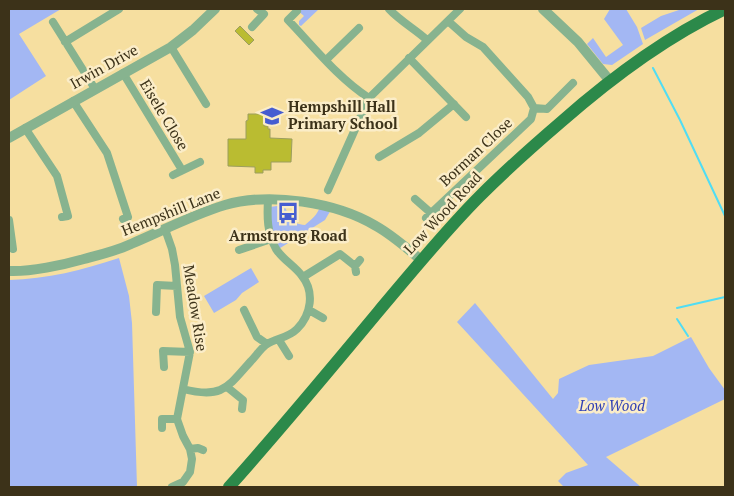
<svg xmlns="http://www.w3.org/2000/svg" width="734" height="496" viewBox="0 0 734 496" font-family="'PT Serif',serif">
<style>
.green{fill:#a3b7f3}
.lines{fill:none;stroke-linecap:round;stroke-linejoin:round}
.stream{stroke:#50ddf4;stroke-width:2}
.building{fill:#babc31;stroke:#9c9e5f}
.minor{stroke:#87b38f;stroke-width:8}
.tertiary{stroke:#87b38f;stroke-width:10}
.primary{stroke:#2c894a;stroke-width:12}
.labels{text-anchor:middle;stroke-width:5;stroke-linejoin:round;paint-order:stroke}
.street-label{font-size:15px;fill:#3c3219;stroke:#fbedc8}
.poi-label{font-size:15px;font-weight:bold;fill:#3c3219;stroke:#fbedc8;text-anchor:start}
.park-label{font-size:15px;font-style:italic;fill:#3040b5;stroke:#fbedc8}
</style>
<rect width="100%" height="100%" fill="#f6dfa0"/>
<path class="green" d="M9 9H61L19 34 46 76 9 100Z
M296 9H319L301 26 299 25V21L304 16Z
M610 9H626L637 27 643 44 612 65 603 64 587 44 593 38 606 57 623 45 604 19Z
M682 9H699L645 40 641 28 661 16Z
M284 205C289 216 291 224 305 225 312 219 317 215 320 207L332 208 325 220 277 250 271 239 270 207Z
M119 258 129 296 132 323 137 487H9V280C47 279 83 270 119 258Z
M251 268 259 282 242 293 236 300 214 313 204 296Z
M475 303 553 399 558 393 559 379 589 365 653 356 691 337 709 368 725 390V399L606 457 641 487H564L558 481 566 473 588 465 457 322Z"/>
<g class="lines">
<path class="stream" d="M653 68 680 120 725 216
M677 308 725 297
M677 319 688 336"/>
</g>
<path class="building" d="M240 26 254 40 249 45 235 31Z
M248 114H264V126H268V129H270V138L292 139 291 162H271V170H263V173H255V167L228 166V139H246V121L248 120Z"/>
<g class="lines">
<path class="minor" d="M389 9C400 21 415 29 427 40
M297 11 288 20C313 46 338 78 369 98
M53 22 95 89
M252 27 264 14 257 9
M65 42 119 9
M171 47 206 104
M409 58 466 117
M326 60 359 28
M123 73 182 170
M73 101 107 153 128 217 123 219
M534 108 547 109 573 83
M25 128 57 176 68 216 62 217
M379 157 419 133 454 104
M173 175 200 162
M328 190 369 98 460 9
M415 199 431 213
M426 218 531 119 534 108 528 97 483 47 466 37 448 21
M9 220 13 249
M165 229 172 249 175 265 180 317 190 352 177 419 183 436 190 449 192 459 190 472 183 482 172 487
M239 250 271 239
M356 272 355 266 360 260
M303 277 340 254 355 266
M244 310 257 337 267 344
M309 310 323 318
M156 312 157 285 177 286
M279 340 289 356
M164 367 163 351 190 352
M227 387 243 400 242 409
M183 389C222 399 227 388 251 361 256 356 261 348 267 344 277 338 288 338 297 329 311 315 315 292 302 276 295 266 283 260 276 249 267 233 267 217 268 200
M162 428V419H177
M190 449 198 448 203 450"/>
<path class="tertiary" d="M543 9 578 42 610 81
M9 138 171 47 193 30 215 9
M9 271C30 272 63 265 84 259 99 255 116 251 131 244 162 231 192 215 225 205 270 192 336 202 376 226 392 235 407 248 421 260"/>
<path class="primary" d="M229 487C280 430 329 371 378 312 411 273 444 232 480 196 506 170 533 146 561 122 611 78 664 38 725 9"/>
</g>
<defs>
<g id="school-bare" transform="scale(1.725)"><path d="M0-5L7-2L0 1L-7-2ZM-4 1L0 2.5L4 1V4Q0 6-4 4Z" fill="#465dd1" stroke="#fbedc8" stroke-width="2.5" paint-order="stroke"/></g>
<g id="bus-bare" transform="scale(1.725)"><path d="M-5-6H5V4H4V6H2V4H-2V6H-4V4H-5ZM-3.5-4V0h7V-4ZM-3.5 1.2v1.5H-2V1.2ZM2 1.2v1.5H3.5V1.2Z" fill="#465dd1" stroke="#fbedc8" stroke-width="2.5" paint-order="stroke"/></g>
</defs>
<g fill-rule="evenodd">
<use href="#school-bare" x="272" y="116"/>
<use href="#bus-bare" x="288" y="213"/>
</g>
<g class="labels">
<g class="street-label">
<text transform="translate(104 67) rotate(-29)" y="5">Irwin Drive</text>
<text transform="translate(164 115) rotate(59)" y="5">Eisele Close</text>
<text transform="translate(476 152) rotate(-43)" y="5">Borman Close</text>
<text transform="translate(171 212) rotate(-22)" y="5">Hempshill Lane</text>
<text transform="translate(443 213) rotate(-47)" y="5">Low Wood Road</text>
<text transform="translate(195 308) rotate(81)" y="5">Meadow Rise</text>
</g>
<g class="poi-label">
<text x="288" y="112">Hempshill Hall<tspan x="288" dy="17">Primary School</tspan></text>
<text x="288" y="241" text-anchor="middle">Armstrong Road</text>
</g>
<g class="park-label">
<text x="612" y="411">Low Wood</text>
</g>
</g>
<rect width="734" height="496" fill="none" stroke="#3c3219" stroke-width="20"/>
</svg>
